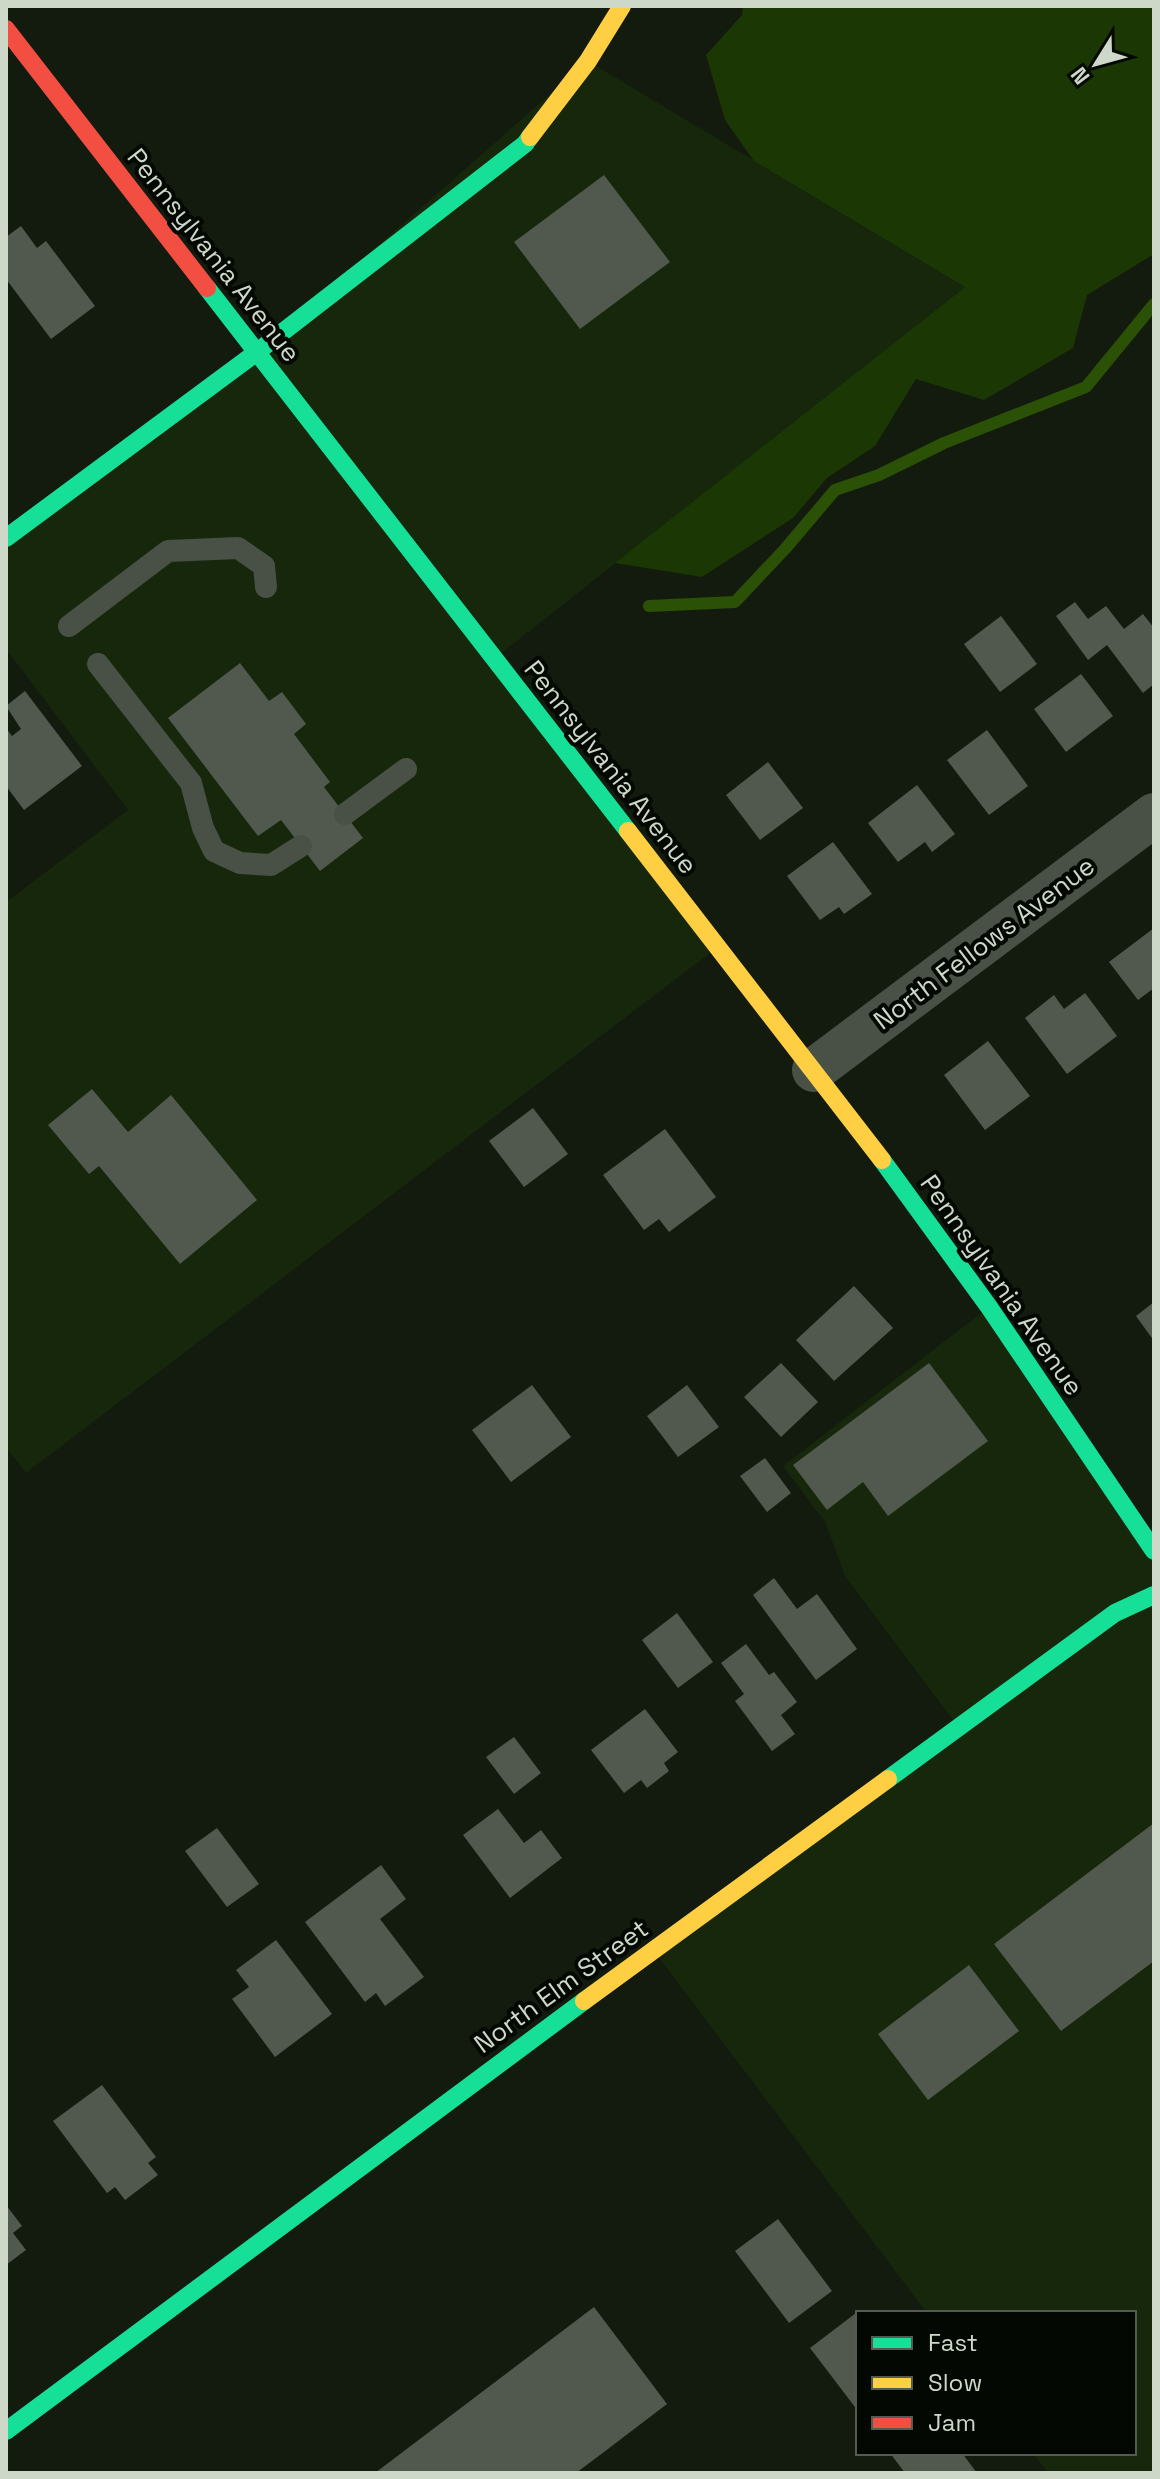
<svg xmlns="http://www.w3.org/2000/svg" width="1160" height="2479" viewBox="0 0 1160 2479" font-family="'Space Grotesk',sans-serif">
<style>
.built{fill:#16270b}
.green{fill:#1b3704}
.lines{fill:none;stroke-linecap:round;stroke-linejoin:round}
.stream{stroke:#2a5106;stroke-width:12}
.building{fill:#51584d}
.lane{stroke:#495045;stroke-width:22}
.street{stroke:#495045;stroke-width:44}
.fast{stroke:#16e098;stroke-width:18}
.slow{stroke:#ffcf43;stroke-width:18}
.jam{stroke:#f24e42;stroke-width:18}
.labels{text-anchor:middle;stroke-width:8;stroke-linejoin:round;paint-order:stroke}
.street-label{font-size:26px;fill:#ced8c9;stroke:#040802}
</style>
<rect width="100%" height="100%" fill="#131b0e"/>
<path class="built" d="M588 61 965 287 494 659 718 947 26 1473 6 1447V902L128 810 6 649V538L257 352Z
M989 1307 1154 1551V2473H1048L1033 2453H1134V2313H927L654 1951 959 1728 845 1576 825 1522 783 1466Z"/>
<path class="green" d="M743 6H1154V254L1087 295 1073 348 984 400 916 379 875 446 827 478 793 518 702 577 615 563 965 287 754 161 725 120 706 55 742 15Z"/>
<g class="lines">
<path class="stream" d="M649 606 735 602 785 549 835 490 879 475 944 443 1086 387 1154 304"/>
</g>
<path class="building" d="M604 175 670 262 580 329 514 242Z
M21 226 37 248 46 241 95 306 51 339 6 279V237Z
M1075 602 1088 619 1106 606 1124 629 1143 614 1154 628V684L1143 693 1107 645 1088 660 1056 616Z
M1001 616 1037 664 1000 692 964 644Z
M240 663 269 701 282 692 306 724 294 734 330 782 324 787 363 838 320 871 281 820 258 836 168 718Z
M1081 674 1113 716 1066 752 1034 709Z
M25 691 82 766 24 810 6 786V728L12 736 21 729 6 706Z
M987 730 1028 786 989 815 947 760Z
M768 762 803 808 760 840 726 795Z
M917 785 955 834 932 852 925 842 898 862 868 823Z
M833 842 872 894 844 914 839 907 820 920 787 876Z
M1154 928V988L1138 1000 1109 962Z
M1085 993 1117 1036 1067 1074 1025 1018 1054 995 1064 1009Z
M988 1041 1030 1096 985 1130 944 1075Z
M92 1089 128 1132 171 1095 257 1200 180 1264 99 1166 89 1174 48 1125Z
M533 1108 568 1154 524 1187 489 1141Z
M665 1129 716 1197 669 1232 659 1219 644 1230 603 1175Z
M854 1286 893 1328 834 1381 796 1340Z
M1154 1302V1341L1136 1316Z
M781 1363 818 1402 781 1437 744 1397Z
M929 1363 988 1441 888 1516 863 1482 827 1510 793 1465Z
M532 1385 571 1437 511 1482 472 1430Z
M687 1385 719 1427 678 1457 647 1416Z
M765 1458 791 1493 767 1512 740 1476Z
M774 1578 797 1609 817 1594 857 1649 816 1680 753 1595Z
M677 1613 713 1662 678 1688 642 1640Z
M746 1644 769 1675 774 1672 797 1702 781 1715 795 1734 772 1751 735 1701 744 1694 721 1663Z
M645 1709 678 1752 664 1763 669 1771 647 1788 641 1780 624 1793 591 1750Z
M514 1737 541 1773 514 1794 486 1757Z
M498 1809 524 1843 541 1830 562 1858 510 1898 463 1835Z
M1154 1823V1961L1061 2031 994 1944Z
M217 1828 259 1884 227 1907 185 1851Z
M381 1865 406 1899 380 1919 424 1977 385 2006 376 1993 365 2002 305 1922Z
M276 1940 332 2014 275 2057 232 1999 249 1987 236 1970Z
M969 1965 1019 2031 928 2100 878 2034Z
M102 2085 156 2157 148 2163 158 2175 125 2200 115 2187 107 2193 53 2121Z
M6 2205 22 2226 13 2233 26 2250 6 2265Z
M778 2219 832 2291 789 2323 735 2251Z
M594 2307 667 2404 604 2452 576 2473H375Z
M856 2313 858 2316V2411L810 2348Z
M890 2453H962L977 2473H905Z"/>
<g class="lines">
<path class="lane" d="M69 626 168 551 238 548 264 566 266 587
M98 664 191 783 203 828 214 851 240 863 271 865 301 846
M345 814 406 769"/>
<path class="street" d="M814 1070 1154 815"/>
<path class="fast" d="M207 288 628 831
M6 538 257 352 525 144 530 137
M882 1160 989 1307 1154 1551
M888 1779 1115 1613 1154 1595
M6 2431 584 2001"/>
<path class="slow" d="M530 137 588 61 622 6
M628 831 882 1160
M584 2001 888 1779"/>
<path class="jam" d="M6 29 207 288"/>
</g>
<g class="labels">
<g class="street-label">
<text transform="translate(214 255) rotate(52)" y="9">Pennsylvania Avenue</text>
<text transform="translate(611 767) rotate(52)" y="9">Pennsylvania Avenue</text>
<text transform="translate(984 943) rotate(-37)" y="9">North Fellows Avenue</text>
<text transform="translate(1002 1285) rotate(55)" y="9">Pennsylvania Avenue</text>
<text transform="translate(561 1986) rotate(-36)" y="9">North Elm Street</text>
</g>
</g>
<rect width="1160" height="2479" fill="none" stroke="#ced8c9" stroke-width="16"/>
<rect x="856" y="2311" width="280" height="144" fill="#040802" stroke="#555b52" stroke-width="2"/>
<rect x="872" y="2337" width="40" height="12" fill="#16e098" stroke="#555b52" stroke-width="2"/>
<text x="928" y="2351" font-size="24" fill="#ced8c9">Fast</text>
<rect x="872" y="2377" width="40" height="12" fill="#ffcf43" stroke="#555b52" stroke-width="2"/>
<text x="928" y="2391" font-size="24" fill="#ced8c9">Slow</text>
<rect x="872" y="2417" width="40" height="12" fill="#f24e42" stroke="#555b52" stroke-width="2"/>
<text x="928" y="2431" font-size="24" fill="#ced8c9">Jam</text>
<g transform="translate(1096 64) rotate(233)" stroke="#040802" stroke-width="6" paint-order="stroke">
<path d="M0-6L14 30L0 20L-14 30Z" fill="#ced8c9"/>
<text y="-12" font-size="22" font-weight="bold" text-anchor="middle" fill="#ced8c9">N</text>
</g>
</svg>
